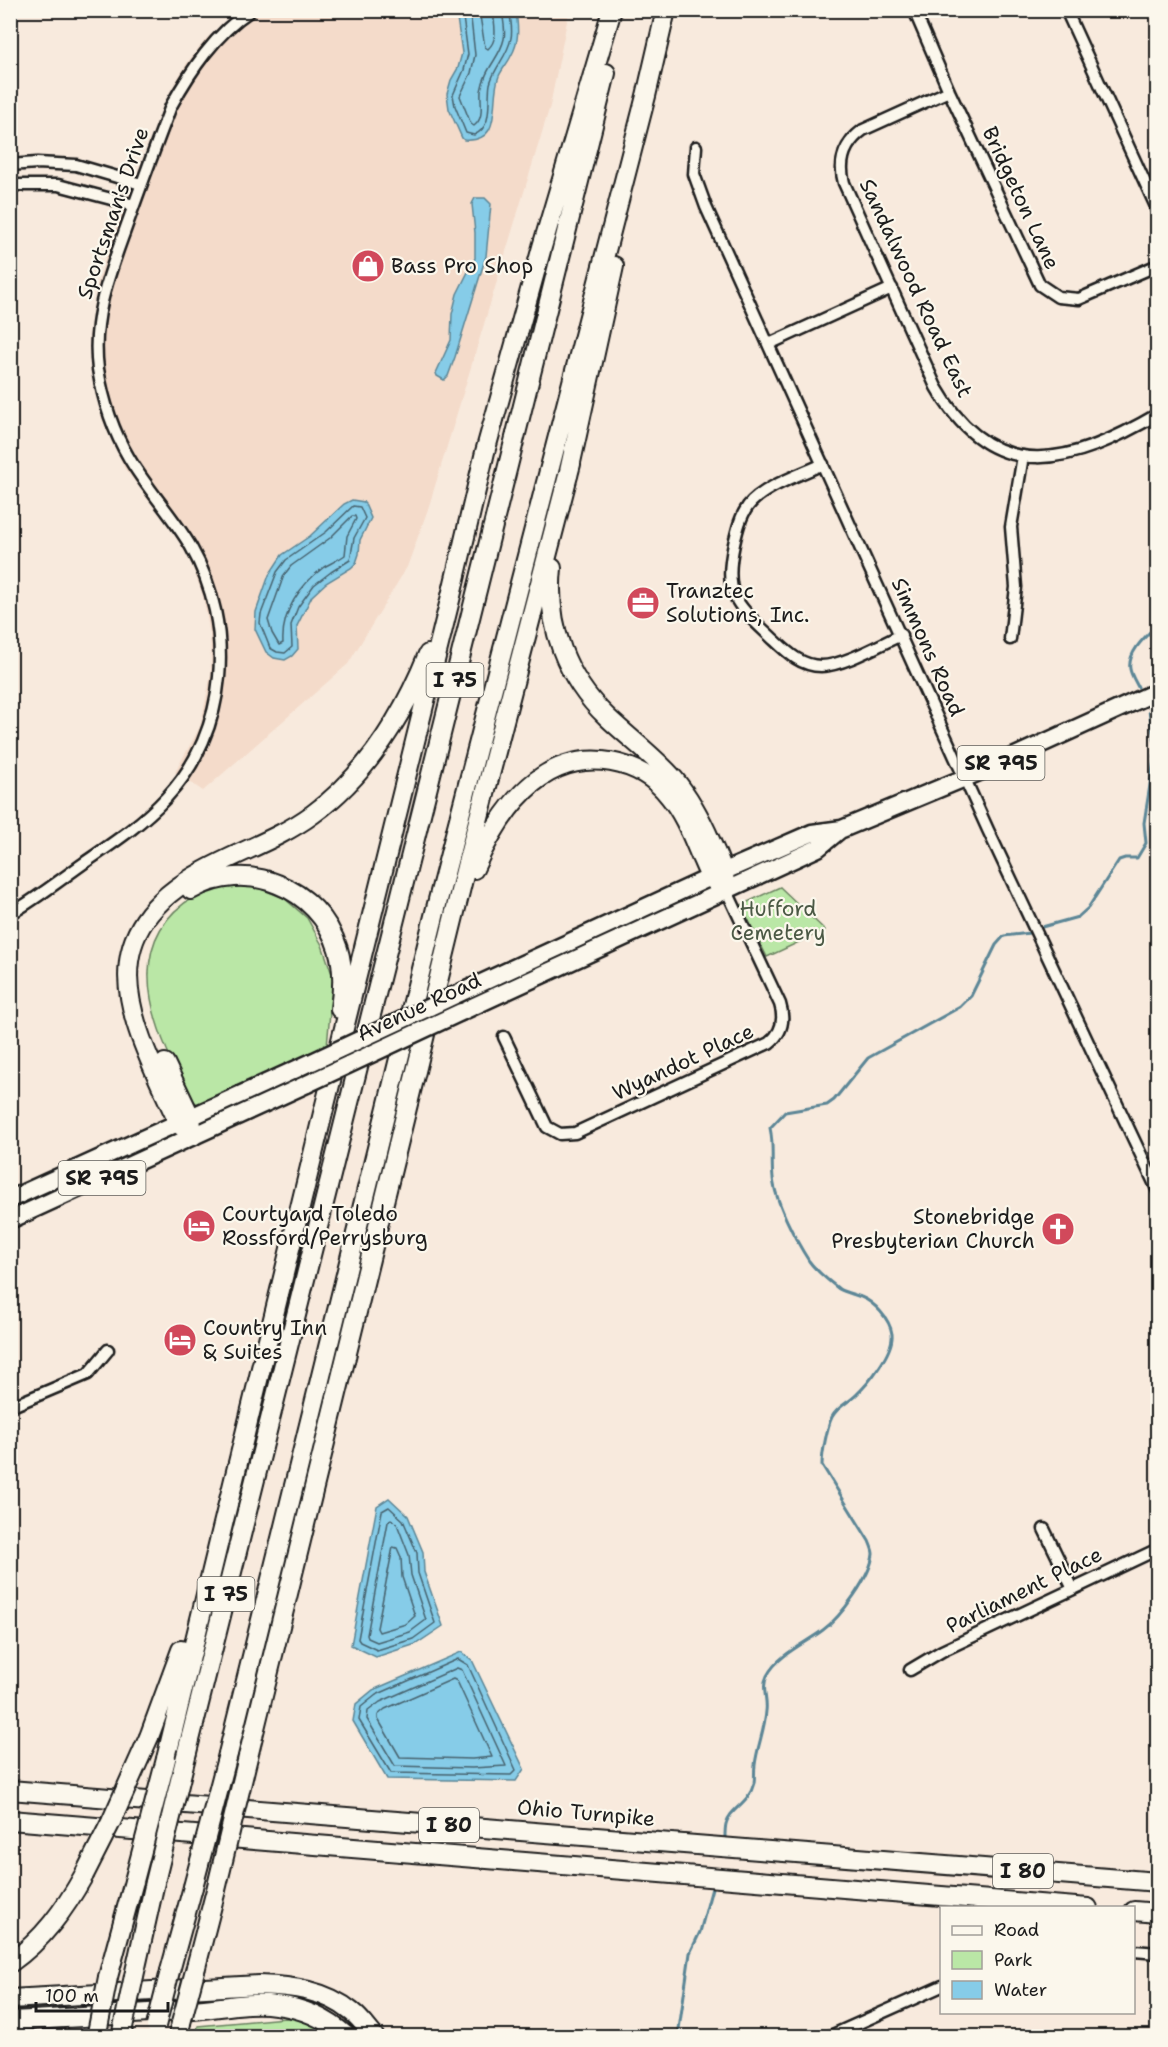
<svg xmlns="http://www.w3.org/2000/svg" width="1168" height="2047" viewBox="0 0 1168 2047" font-family="'Shantell Sans',sans-serif">
<style>
.built{fill:#f4dbca}
.green{fill:#bae7a6;stroke:#6b8261;stroke-width:1.5}
.water{fill:#86cce8;stroke:#5c8696;stroke-width:1.5}
.lines{fill:none;stroke-linecap:round;stroke-linejoin:round}
.shore{stroke:#46626e;stroke-width:1.5}
.stream{stroke:#5c8696;stroke-width:3}
.street-casing{stroke:#1c1c1c;stroke-width:15}
.primary-casing{stroke:#1c1c1c;stroke-width:21}
.highway-casing{stroke:#1c1c1c;stroke-width:22}
.street{stroke:#fbf7ec;stroke-width:10}
.primary{stroke:#fbf7ec;stroke-width:16}
.highway{stroke:#fbf7ec;stroke-width:18}
.primary-bridge-casing{stroke:#1c1c1c;stroke-width:21;stroke-linecap:butt}
.highway-bridge-casing{stroke:#1c1c1c;stroke-width:22;stroke-linecap:butt}
.primary-bridge{stroke:#fbf7ec;stroke-width:16}
.highway-bridge{stroke:#fbf7ec;stroke-width:18}
.labels{text-anchor:middle;stroke-width:4.5;stroke-linejoin:round;paint-order:stroke}
.shield{fill:#fbf7ec;stroke:#5f5e5a;stroke-width:1.5}
.shield-label{font-size:20px;font-weight:bold;fill:#1c1c1c}
.street-label{font-size:21px;fill:#1c1c1c;stroke:#fbf7ec}
.poi-label{font-size:21px;fill:#1c1c1c;stroke:#fbf7ec;text-anchor:start}
.park-label{font-size:21px;fill:#4b5945;stroke:#fbf7ec}
</style>
<rect width="100%" height="100%" fill="#f8eadd"/>
<filter id="ink" filterUnits="userSpaceOnUse"><feTurbulence type="fractalNoise" baseFrequency=".0167" numOctaves="2"/><feDisplacementMap in="SourceGraphic" scale="12" xChannelSelector="R" yChannelSelector="G"/><feConvolveMatrix kernelMatrix="1 2 1 2 8 2 1 2 1" color-interpolation-filters="sRGB"/></filter>
<g filter="url(#ink)">
<path class="built" d="M240 11H569L550 106 428 509 407 567 348 664 203 791 175 772 200 727 211 674 210 635 203 596 190 559 166 521 125 469 102 418 95 386 89 337 97 286 111 239 170 92 187 63 207 38Z"/>
<path class="green" d="M225 886 256 887 284 898 307 918 322 945 333 977 327 1047 202 1108C196 1103 189 1098 185 1092 178 1079 173 1063 167 1050 143 994 134 932 195 896 204 891 216 889 225 886Z
M780 887 825 930 767 957 741 905Z
M285 2018 308 2020 336 2036H196L198 2026Z"/>
<path class="water" d="M456 11H516C518 26 520 41 511 56 508 63 502 69 499 76 489 100 505 143 464 140L462 138 449 109 447 94 451 80 458 68 462 53Z
M475 198H485L491 204 486 256 455 357 448 376 444 380 437 376 436 373 451 340 452 314 457 294 475 258V233L472 204Z
M352 500 364 502 371 518 360 540 359 554 356 563 351 568 326 583 312 596 297 626 298 649 292 656 285 660 274 658 266 652 255 629 256 612 269 575 282 555 310 536 344 504Z
M389 1498 408 1516 423 1552 424 1572 443 1626 416 1644 376 1657 351 1645 377 1506Z
M461 1652 472 1660 524 1769 516 1781 387 1779 353 1721 356 1704 373 1690Z"/>
<g class="lines">
<path class="shore" d="M462 10 468 54 464 70 453 95 455 106 466 133 474 135C494 126 487 102 490 84 494 67 508 56 511 38 513 29 510 20 510 10
M470 10 475 55 471 73 460 96 471 124 474 126C485 118 480 103 481 91 485 67 500 58 504 39 506 30 503 20 502 10
M479 10 485 47 488 49C499 39 494 24 493 10
M353 506 360 507 365 518 354 538 350 560 331 572 314 585 298 607 291 625 292 647 285 653 277 652 270 648 260 623 261 614 277 572 286 560 326 532Z
M352 516H355L356 519 347 536 345 555C338 560 331 563 324 567 300 585 281 612 283 643L279 645 272 633 268 620 284 575 291 566 330 538Z
M389 1507 403 1520 417 1553 418 1573 435 1623 413 1639 377 1650 360 1642 358 1639 382 1511Z
M391 1519 397 1524 409 1555 411 1575 426 1620 410 1632 377 1642 368 1638 367 1635 388 1522Z
M393 1547 397 1548 401 1557 402 1577 415 1616 406 1624 379 1632 377 1628Z
M458 1659 468 1665 516 1770 511 1775 391 1773 359 1720 361 1707 376 1695Z
M457 1668 462 1670 506 1766 472 1768 395 1766 367 1719 368 1711 380 1702Z
M453 1679 457 1681 492 1757 472 1759 400 1757 378 1719V1715L385 1709Z"/>
<path class="stream" d="M1138 687C1135 681 1131 675 1130 669 1127 652 1147 635 1158 624
M1042 927 1078 917 1088 908 1119 860 1125 858H1137L1146 843 1144 823 1156 747 1149 711
M725 1837C725 1833 725 1828 726 1824 730 1808 749 1804 754 1783 755 1777 754 1771 755 1765 757 1747 765 1729 766 1711 768 1699 761 1688 767 1676 777 1655 806 1643 823 1630 841 1617 871 1576 873 1554 873 1550 871 1546 869 1541L822 1465C822 1454 827 1427 832 1417 838 1406 848 1403 856 1395 868 1384 894 1352 892 1334 890 1319 874 1302 861 1297 854 1294 846 1293 839 1289 829 1281 817 1272 809 1261 796 1241 775 1201 773 1178 771 1161 774 1145 770 1128L785 1112 827 1105 834 1100 868 1058 960 1007 971 996 996 945 1004 936 1030 933
M678 2036 690 1953 700 1932 712 1888"/>
<g class="street-casing">
<path id="street" d="M914 10 949 91 1040 285 1058 297 1079 299 1158 265
M1066 10 1158 211
M949 91 863 130C845 143 838 161 844 183L936 387C994 488 1073 464 1158 414
M696 147 694 174 706 207 988 830 1158 1191
M10 165 37 163 76 165 141 184
M10 185H58L134 205
M769 344 892 288
M823 464C802 474 762 487 748 506 740 517 737 531 734 544 723 595 736 604 771 637 786 651 800 666 821 666 843 666 881 644 901 635
M1010 639 1016 587 1011 527 1023 456
M10 914C36 899 60 880 84 863 113 843 142 824 166 798 229 731 236 626 191 547 173 516 147 489 129 458 113 431 103 400 98 369 91 316 111 270 128 222 142 183 156 145 171 106 191 70 215 34 251 10
M504 1037 547 1127 560 1134 575 1133 769 1043C782 1033 785 1020 780 1004L726 889
M10 1407 88 1374 108 1350
M1044 1529 1073 1589
M910 1670 942 1651 1158 1549
M1134 1951 1158 1953
M830 2036 942 1986"/>
</g>
<g class="primary-casing">
<path id="primary" d="M464 991 711 877 812 833 842 829 991 767 1158 691
M461 1012 818 848 841 829
M10 1199 312 1062
M10 1220 307 1084"/>
</g>
<g class="highway-casing">
<path id="highway" d="M568 476 614 266
M552 568C546 625 566 678 607 717 629 738 654 756 674 779 690 798 701 819 711 842 719 860 724 869 726 889
M474 869C499 813 540 750 611 762 634 766 655 778 669 796 684 814 692 836 701 857 704 863 707 872 711 878 715 882 721 886 726 889
M191 890C246 858 319 887 338 949 344 968 343 988 340 1009
M165 1063 191 1118 193 1136
M193 1136 179 1124C134 1026 81 937 204 871 240 851 279 839 313 814 368 774 403 716 428 654
M149 1737 181 1650
M187 1752 606 73
M228 1754 438 900 646 96 666 10
M248 1757 466 867 571 464
M166 1759 323 1113 451 596 485 452 542 247 612 10
M10 1790 1158 1882
M10 1820 1088 1908
M1134 1911 1158 1913
M10 1963C43 1940 65 1909 84 1875
M196 1967 216 1890
M170 1971 193 1887
M134 1976 155 1882
M108 1977 134 1881
M10 1999 259 1985C291 1986 326 1990 352 2012 361 2019 367 2028 374 2036
M10 2021C72 2018 133 2014 194 2010 221 2008 249 2001 276 2005 302 2008 327 2019 346 2036
M178 2036 181 2023"/>
</g>
<use href="#street" class="street"/>
<use href="#primary" class="primary"/>
<use href="#highway" class="highway"/>
<g class="primary-bridge-casing">
<path id="primary-bridge" d="M312 1062 464 991
M307 1084 461 1012"/>
</g>
<g class="highway-bridge-casing">
<path id="highway-bridge" d="M84 1875 111 1822 149 1737
M134 1881 166 1759
M155 1882 187 1752
M193 1887 228 1754
M216 1890 248 1757
M181 2023 196 1967
M156 2026 170 1971
M122 2032 134 1976
M97 2033 108 1977"/>
</g>
<use href="#primary-bridge" class="primary-bridge"/>
<use href="#highway-bridge" class="highway-bridge"/>
</g>
</g>
<defs>
<g id="shop-disc" transform="scale(1.725)"><circle r="9.5" fill="#d1495b" stroke="#fbf7ec"/><path d="M-5-2.5h2.3a2.7 3.5 0 0 1 5.4 0H5L5.5 6h-11ZM-1.5-2.5h3a1.5 2.3 0 0 0-3 0Z" fill="#fff"/></g>
<g id="office-disc" transform="scale(1.725)"><circle r="9.5" fill="#d1495b" stroke="#fbf7ec"/><path d="M-6-3h4V-5.5h4V-3h4V5H-6ZM-1-4.5V-3h2v-1.5ZM-6 0V1H6V0Z" fill="#fff"/></g>
<g id="hotel-disc" transform="scale(1.725)"><circle r="9.5" fill="#d1495b" stroke="#fbf7ec"/><path d="M-6-4.5h1.5V1H6V5H4.5V3h-9V5H-6ZM-4 0a1.8 1.8 0 1 1 3.6 0ZM.5 0V-2.5h3Q6-2.5 6 0Z" fill="#fff"/></g>
<g id="church-disc" transform="scale(1.725)"><circle r="9.5" fill="#d1495b" stroke="#fbf7ec"/><path d="M-1.2-6h2.4v3.5h3.3v2.4h-3.3V6h-2.4V-.1h-3.3v-2.4h3.3Z" fill="#fff"/></g>
</defs>
<g fill-rule="evenodd">
<use href="#shop-disc" x="368" y="266"/>
<use href="#office-disc" x="643" y="603"/>
<use href="#hotel-disc" x="199" y="1226"/>
<use href="#church-disc" x="1058" y="1229"/>
<use href="#hotel-disc" x="180" y="1340"/>
</g>
<g class="labels">
<g class="shield">
<rect x="426.5" y="663" width="57" height="34" rx="4.5"/>
<rect x="957.5" y="746" width="87" height="34" rx="4.5"/>
<rect x="58.5" y="1161" width="87" height="34" rx="4.5"/>
<rect x="197.5" y="1577" width="57" height="34" rx="4.5"/>
<rect x="419" y="1808" width="60" height="34" rx="4.5"/>
<rect x="993" y="1854" width="60" height="34" rx="4.5"/>
</g>
<g class="shield-label">
<text x="455" y="687">I 75</text>
<text x="1001" y="770">SR 795</text>
<text x="102" y="1185">SR 795</text>
<text x="226" y="1601">I 75</text>
<text x="449" y="1832">I 80</text>
<text x="1023" y="1878">I 80</text>
</g>
<g class="street-label">
<text transform="translate(1021 198) rotate(65)" y="7">Bridgeton Lane</text>
<text transform="translate(113 213) rotate(-71)" y="7">Sportsman's Drive</text>
<text transform="translate(916 288) rotate(65)" y="7">Sandalwood Road East</text>
<text transform="translate(928 647) rotate(66)" y="7">Simmons Road</text>
<text transform="translate(419 1007) rotate(-25)" y="7">Avenue Road</text>
<text transform="translate(683 1062) rotate(-25)" y="7">Wyandot Place</text>
<text transform="translate(1024 1590) rotate(-26)" y="7">Parliament Place</text>
<text transform="translate(586 1813) rotate(5)" y="7">Ohio Turnpike</text>
</g>
<g class="poi-label">
<text x="391" y="273">Bass Pro Shop</text>
<text x="666" y="598">Tranztec<tspan x="666" dy="24">Solutions, Inc.</tspan></text>
<text x="222" y="1221">Courtyard Toledo<tspan x="222" dy="24">Rossford/Perrysburg</tspan></text>
<text x="1035" y="1224" text-anchor="end">Stonebridge<tspan x="1035" dy="24">Presbyterian Church</tspan></text>
<text x="203" y="1335">Country Inn<tspan x="203" dy="24">&amp; Suites</tspan></text>
</g>
<g class="park-label">
<text x="778" y="916">Hufford<tspan x="778" dy="24">Cemetery</tspan></text>
</g>
</g>
<rect width="1168" height="2047" fill="none" stroke="#fbf7ec" stroke-width="36"/>
<rect x="18" y="18" width="1132" height="2011" fill="none" stroke="#1c1c1c" stroke-width="2" filter="url(#ink)"/>
<rect x="940" y="1906" width="195" height="108" fill="#fbf7ec" stroke="#a29f99" stroke-width="1.5"/>
<rect x="952" y="1926" width="30" height="9" fill="#fbf7ec" stroke="#a29f99" stroke-width="1.5"/>
<text x="994" y="1936" font-size="18" fill="#1c1c1c">Road</text>
<rect x="952" y="1951" width="30" height="18" fill="#bae7a6" stroke="#a29f99" stroke-width="1.5"/>
<text x="994" y="1966" font-size="18" fill="#1c1c1c">Park</text>
<rect x="952" y="1981" width="30" height="18" fill="#86cce8" stroke="#a29f99" stroke-width="1.5"/>
<text x="994" y="1996" font-size="18" fill="#1c1c1c">Water</text>
<path d="M36 2002v9h132v-9" fill="none" stroke="#1c1c1c" stroke-width="3"/>
<text x="45" y="2002" font-size="18" fill="#1c1c1c" stroke="#fbf7ec" stroke-width="4.5" paint-order="stroke">100 m</text>
</svg>
